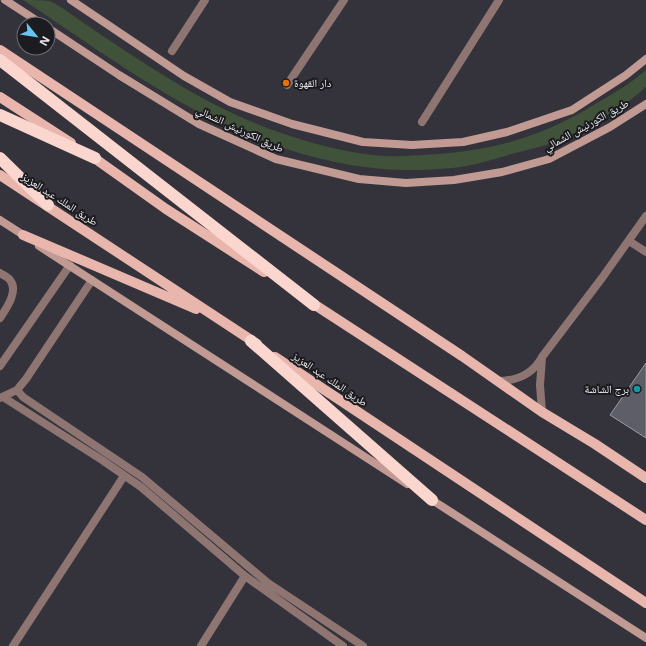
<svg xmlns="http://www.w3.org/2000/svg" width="646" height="646" viewBox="0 0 646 646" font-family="'Noto Sans','Noto Naskh Arabic',sans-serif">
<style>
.green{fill:#405239}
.building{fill:#5d5e67;stroke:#9b9ca5}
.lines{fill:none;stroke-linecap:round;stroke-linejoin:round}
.lane{stroke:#8e7571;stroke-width:8}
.street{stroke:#8e7571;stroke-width:8}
.secondary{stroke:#c19a93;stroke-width:8}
.primary{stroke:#e8b6ad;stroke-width:10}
.highway{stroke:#fbd6cf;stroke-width:12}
.food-dot{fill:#e8710a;stroke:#1c1b1f;stroke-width:1.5}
.culture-dot{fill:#0f9aa8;stroke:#1c1b1f;stroke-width:1.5}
.labels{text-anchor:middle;stroke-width:4;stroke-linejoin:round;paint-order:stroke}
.poi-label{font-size:11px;fill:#ebebf0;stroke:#1c1b1f;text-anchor:start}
.street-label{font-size:11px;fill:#ebebf0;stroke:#1c1b1f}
</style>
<rect width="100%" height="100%" fill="#34333b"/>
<path class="green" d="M23 0C31 0 44 0 50 1 62 7 74 16 85 24 112 42 140 61 168 78 230 117 299 145 372 155 389 157 406 156 423 155 486 152 538 139 592 106 611 95 630 84 646 70V87C620 110 584 131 552 143 540 147 527 150 515 153 494 159 473 166 452 168 429 170 405 171 383 169 309 163 233 133 170 96 120 67 72 32 23 0Z"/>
<path class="building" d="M646 363V438L610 415Z"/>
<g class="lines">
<path class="lane" d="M287 85 344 0
M0 273C3 275 8 277 10 280 19 291 6 309 0 318"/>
<path class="street" d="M172 51 205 0
M422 122 499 0
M629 241 646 252
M0 366 70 265
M497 381C517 381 533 374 542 357L602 278 646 216
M17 390 23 397 142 477 268 583 363 646
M3 397 102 460 141 487 245 576 343 646
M0 398 17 390 26 379 92 280
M542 412 540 385 542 358
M13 646 124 476
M201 646 245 576"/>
<path class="secondary" d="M5 0 42 24
M71 0 184 76 230 102 292 124 363 142 412 145 463 142 507 132 572 110 626 75 646 59
M48 28 119 75 199 124 276 159 359 179 406 183 454 180 502 172 549 159 610 127 646 104
M0 220 28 238
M39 246 407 484
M429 498 646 638"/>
<path class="primary" d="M0 50 462 356 542 412 595 444 646 478
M0 97 71 143
M90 155 166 209 264 272
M0 175 257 344
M23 235 196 309
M309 301 646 520
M275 357 646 603"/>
<path class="highway" d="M0 60 314 305
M0 115 95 158
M0 158 48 205
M251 341 432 500"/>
</g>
<circle class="food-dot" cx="286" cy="83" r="4"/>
<circle class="culture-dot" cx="637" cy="389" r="4"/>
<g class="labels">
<g class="poi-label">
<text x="294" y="87">دار القهوة</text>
<text x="629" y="393" text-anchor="end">برج الشاشة</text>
</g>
<g class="street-label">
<text transform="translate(586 125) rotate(-29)" y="4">طريق الكورنيش الشمالي</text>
<text transform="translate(240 129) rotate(25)" y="4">طريق الكورنيش الشمالي</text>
<text transform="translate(60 199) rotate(33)" y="4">طريق الملك عبد العزيز</text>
<text transform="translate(330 379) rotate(34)" y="4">طريق الملك عبد العزيز</text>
</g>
</g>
<g transform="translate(36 36) rotate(120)"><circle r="19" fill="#1c1b1f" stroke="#6f6e73"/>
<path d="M0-3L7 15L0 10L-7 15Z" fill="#69c3f1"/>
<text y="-6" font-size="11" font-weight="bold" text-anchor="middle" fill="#ebebf0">N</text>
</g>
</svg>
